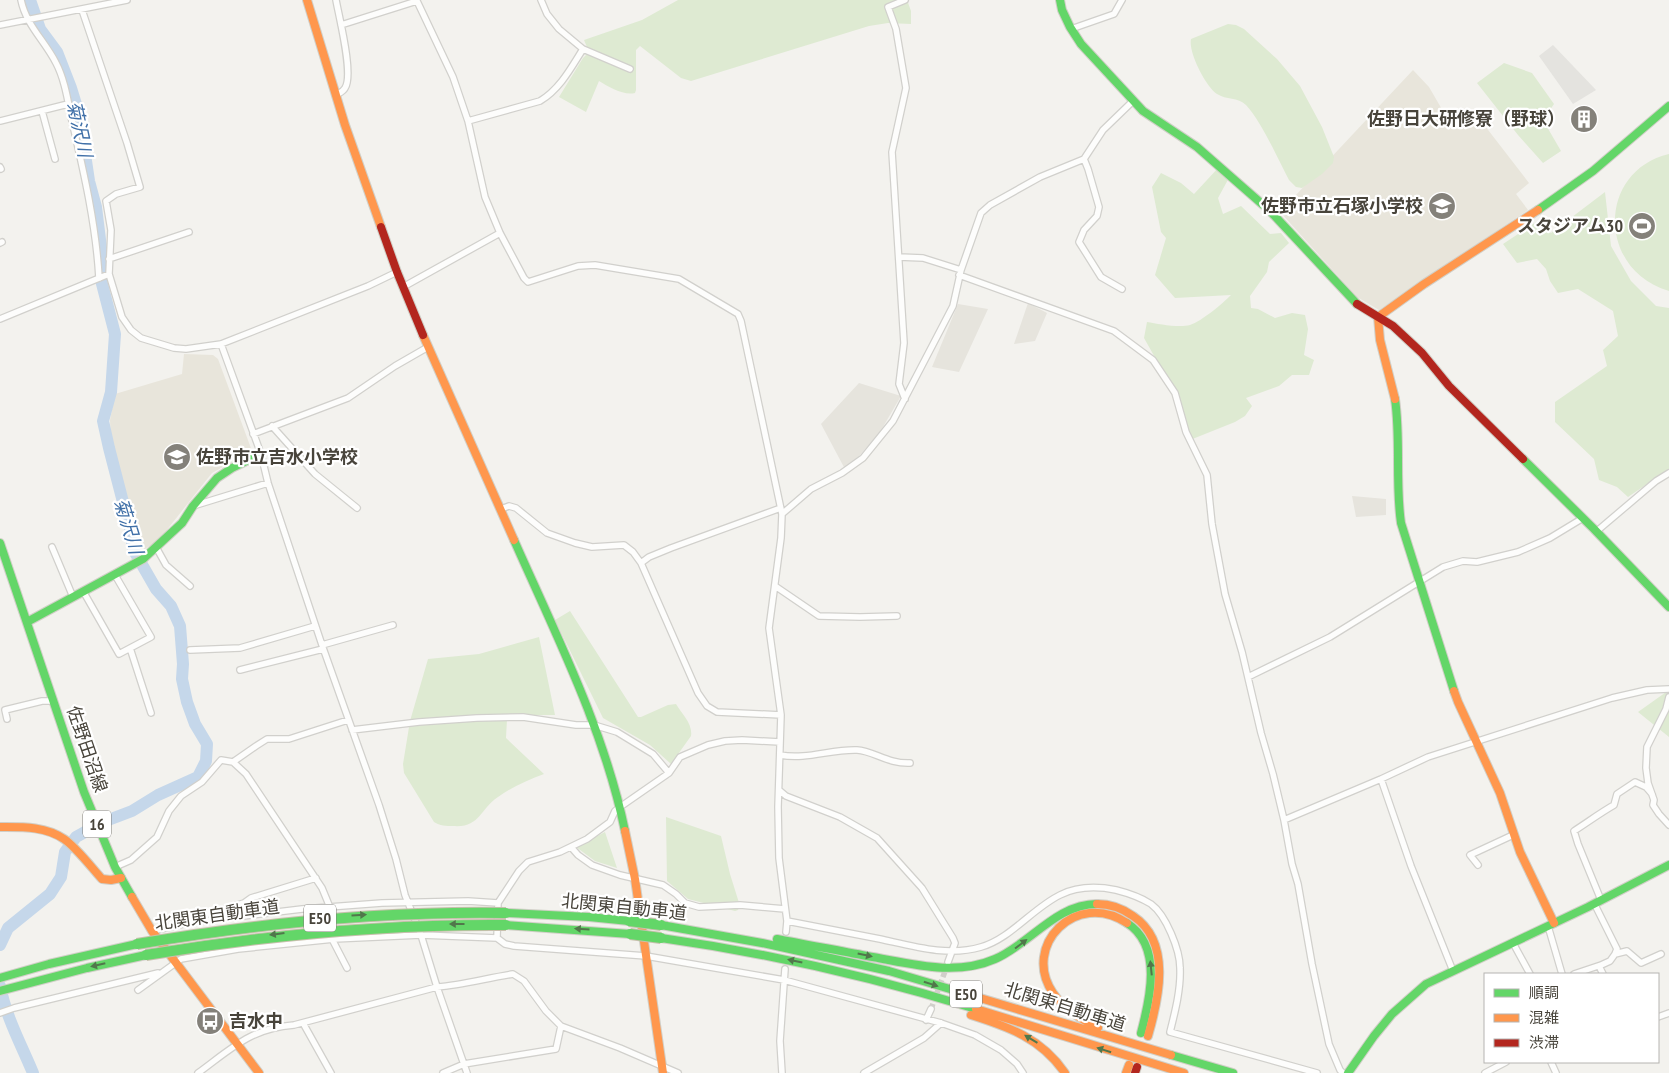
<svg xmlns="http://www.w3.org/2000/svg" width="1669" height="1073" viewBox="0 0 1669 1073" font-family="'PT Sans Narrow','Noto Sans JP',sans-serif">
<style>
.residential{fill:#e6e4dd}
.education{fill:#e8e5db}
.green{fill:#deead2}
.parking{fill:#e4e3df}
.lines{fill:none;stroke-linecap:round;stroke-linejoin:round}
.river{stroke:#c5d7ea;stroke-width:12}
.street-tunnel{stroke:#d1cfca;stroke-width:5.5;stroke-dasharray:5.5 3;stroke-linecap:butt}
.street-casing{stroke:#d1d0cc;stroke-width:8}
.fast-casing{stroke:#d1cfc7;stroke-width:10}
.slow-casing{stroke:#d1cfc7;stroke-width:10}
.jam-casing{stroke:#d1cfc7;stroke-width:10}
.street{stroke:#fdfdfc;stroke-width:5.5}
.fast{stroke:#63d668;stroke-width:8}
.slow{stroke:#ff974d;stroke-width:8}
.jam{stroke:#b3261e;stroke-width:8}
.fast-bridge-casing{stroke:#c7c0ad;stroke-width:12;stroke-linecap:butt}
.fast-bridge{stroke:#63d668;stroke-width:10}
.oneway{fill:#51774b}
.labels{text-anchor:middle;stroke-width:4.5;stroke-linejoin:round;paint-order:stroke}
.shield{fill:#fff;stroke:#7f7c76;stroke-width:1}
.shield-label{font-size:16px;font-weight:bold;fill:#48443b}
.poi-label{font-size:18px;font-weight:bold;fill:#48443b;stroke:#fff;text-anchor:end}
.street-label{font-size:18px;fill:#48443b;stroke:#fff}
.water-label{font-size:19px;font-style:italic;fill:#4070a8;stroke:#fff}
</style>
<rect width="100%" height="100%" fill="#f3f2ee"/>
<path class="residential" d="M1028 303 1047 313 1035 341 1014 344Z
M958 304 988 309 959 372 932 367Z
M859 383 901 396 880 432 846 471 821 424Z
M1352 496 1386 499V515L1356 517Z"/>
<path class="education" d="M1413 70 1429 87 1447 118 1454 125H1457L1475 113 1529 183 1516 194 1528 210 1379 310 1357 297 1280 212Z
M184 354 213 355 218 359 252 451 212 473 166 531 154 543 139 553 111 441 110 420 115 394 182 374Z"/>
<path class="green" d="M678 0H907L911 11V24L888 23 869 26 691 81 681 78 640 46 636 50V90L635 93C624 96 609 87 599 81L586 112 559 97 583 58 589 52 584 40 642 20Z
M1228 24 1236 25 1244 29 1277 59 1300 86 1322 127 1334 157 1333 163 1322 174 1302 188 1296 187 1289 180C1278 159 1261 121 1246 105 1238 97 1226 100 1217 94 1206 87 1188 52 1191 39Z
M1504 63 1532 73 1554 104 1543 120 1561 151 1543 163 1518 135 1477 83Z
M1669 154V291C1597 270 1597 171 1669 154Z
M1219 167 1230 176 1218 198 1223 214 1241 206 1270 234 1281 233 1289 243 1269 262 1267 272 1250 296 1251 308 1258 309 1275 318 1292 313 1305 315 1308 329 1304 355 1314 360 1309 375H1292L1279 386 1246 398 1252 406 1245 416 1235 422 1190 440 1175 393 1144 338 1147 322C1158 324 1179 328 1190 325 1202 321 1222 304 1231 295L1175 298 1155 275 1166 238 1161 232 1152 187 1161 173 1181 183 1194 194Z
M1605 192 1611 246 1631 281 1656 306 1669 308V469L1628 497 1617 487 1599 480 1594 459 1555 422V402L1607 366 1603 350 1618 336 1613 311 1578 289 1558 293 1550 281 1546 269 1537 259 1517 263 1503 244 1536 222 1551 233Z
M570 611 638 717H641L668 705 676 704C682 714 693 724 691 736L671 764 650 745 603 718 555 620Z
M539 637 555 715H515L507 719 506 738 544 774C528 780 512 787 498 797 479 810 480 828 453 826 446 826 440 826 434 822L404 773 403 764 410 721 428 659 479 654Z
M1669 690V737L1638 712Z
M666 817 721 836 730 874 740 906 738 910 735 911 688 899 667 881Z
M605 832 617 868 595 861 576 847Z"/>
<path class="parking" d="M1553 45 1596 90 1573 104 1539 56Z"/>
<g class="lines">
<path class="river" d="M0 945 8 928 50 894 61 877 65 852 76 837 103 822 132 811 158 795 198 777 206 761 207 744 195 724 187 702 182 679 183 664 180 626 171 606 156 589 133 549 130 529 109 448 103 421 111 392 115 334 101 280 103 264 96 207 89 181 79 114 71 88 57 52 40 29 30 0
M0 986C6 1017 21 1044 33 1073"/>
<path class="street-tunnel" d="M931 1009 947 966"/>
<g class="street-casing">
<path id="street" d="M21 0C26 25 45 41 56 63 65 80 68 102 72 121 84 173 96 225 99 278
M541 0 547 14 559 29 583 49 630 69
M82 10 127 143 140 187 116 194 106 201 111 230 109 274 122 317 131 330 141 338 174 348 186 349 221 344 368 286 397 272
M0 25 127 0
M341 25 417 1 453 77 468 121 485 197 500 233 524 278 528 282 578 266 595 265 679 279 738 314 741 321 782 514 781 538 769 628 781 715 778 807 779 858 787 921 786 932
M1071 29 1114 14 1122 0
M336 95C339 93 343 92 345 88 354 75 339 17 336 0
M42 111 55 159
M0 121 68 104
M468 121 540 101C560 89 571 68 583 49
M1084 159 1088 169 1099 207 1097 216 1084 230 1079 242 1101 277 1122 289
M0 167 1 169
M0 243 2 242
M899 257 923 258 961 270
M109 259 189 232
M959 275 1114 331 1153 360 1175 393 1186 432 1207 475 1212 524 1225 594 1242 652 1261 733 1273 774 1284 820 1292 864 1298 884 1312 964 1329 1044 1340 1070 1343 1073
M403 287 500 233
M0 319 109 274
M221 344 261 454 268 483 322 645 379 805 396 859 405 895 421 935 437 987 467 1073
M905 399 899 384 904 343 892 152 906 88 896 29 888 7 905 0
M272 426 315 474 357 508
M253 434 348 398 395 366 428 347
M193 506 268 483
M501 509 509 506 516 508 547 533 575 543 592 547 624 545 633 552 641 563 698 693 707 706 717 712 781 715
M782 514 811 489 842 473 863 458 893 421 953 306 961 270 981 213 990 205 1040 177 1084 159 1103 130 1133 101
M1597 531 1656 481 1669 473
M52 547 73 597
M156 547 166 565 190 586
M641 563 649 557 671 548 778 509H781
M775 586 819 616 860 617 897 616
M83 591 119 654 151 637 115 575
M322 645 393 625
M130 648 151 713
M190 650 240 648 315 626
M240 670 323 649
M1248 677 1330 637 1443 567 1463 561 1477 562 1518 552 1550 538 1583 518
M1669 697 1666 709 1647 747 1646 768 1648 783 1654 800 1653 805 1659 814 1669 825
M7 719 5 710 42 701H54
M352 730 419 722 477 718 523 717 576 725H594L617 732 653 754 669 773
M780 755C807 760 831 749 857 750 874 751 888 764 910 763
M233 762 256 746 267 739H289L348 720
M1381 779 1411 866 1453 971
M779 790 786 796 840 817 877 838 922 888 953 938 955 943 948 962
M1284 820 1381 779 1428 757 1612 698 1647 690 1669 689
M571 847 578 855 592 865 620 875 663 885 676 894 685 903 699 907 740 905 785 909
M1478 865 1470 855 1513 835
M115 867 131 860 157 837 169 811 181 796 202 782 221 760 233 762 246 774 322 888 329 905 332 939 347 968
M1601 900 1578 844 1574 831C1588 822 1600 813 1614 805L1617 794 1635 782 1646 787 1652 794
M1594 903 1617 949 1615 954
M202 921 302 909 382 903 468 901 498 903
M787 921C818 927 849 933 880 939 912 946 948 957 981 947 1010 939 1033 908 1060 895 1078 886 1096 886 1116 890 1128 893 1140 897 1151 904 1166 915 1180 950 1180 968 1181 989 1175 1012 1170 1032L1317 1073
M1548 926 1562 974
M152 931 192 922 198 917 244 903 251 898 316 878
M497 938 498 903 519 871 528 862 560 852 587 839 610 822 615 811 620 807 669 773 680 757 708 745 725 741 742 740 780 742
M1513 943 1530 974
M1574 974 1601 965
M1603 974 1599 966 1610 961 1615 954 1627 951 1641 963 1661 954
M138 990 181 959 238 949 334 939 421 935 497 938 505 944 514 946 646 956 784 980 941 1023 975 1035 1001 1050 1017 1064 1023 1073
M0 1013 14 1008 158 973
M1658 1017 1669 1013
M926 1020 931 1009
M303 1023 331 1073
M1551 1062 1556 1073
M198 1073C231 1049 251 1028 294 1025L437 987C462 985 487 978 513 974L524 981 546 1011 561 1026 620 1048 678 1073
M443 1073 464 1064 556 1049 561 1026
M782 1073 780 1041 785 969
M864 1073 924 1038 941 1023
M1485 1073 1506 1062"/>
</g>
<g class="fast-casing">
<path id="fast" d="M1060 0 1062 10 1070 27 1081 44 1143 111 1197 147 1270 211 1357 304
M1538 210 1593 171 1669 106
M1395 399C1401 440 1395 482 1401 523L1454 691
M1523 459 1594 529 1669 607
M514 540C556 635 604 729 625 831
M0 543 84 792 115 867 132 897
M27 622 143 559 182 523 193 506 217 478 232 468 261 454
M506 913 589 917 629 921
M1127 923C1163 946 1150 999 1141 1033
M506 925 630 934
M661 925 762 943 889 971 960 992
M661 938C768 953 873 977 976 1009
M777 939C807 945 837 950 867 956 909 963 954 977 995 959 1030 944 1056 904 1097 904
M0 978 49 964 137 944
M0 991 87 968 146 955
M1171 1055 1233 1073
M1348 1073 1374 1036 1392 1014 1426 984 1588 907 1669 865"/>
</g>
<g class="slow-casing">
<path id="slow" d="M307 0 345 125 381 227
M423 335 514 540
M1395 399 1380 340 1378 317 1424 284 1538 210
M1454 691 1458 702 1500 793 1520 852 1554 923
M0 827C22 827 45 826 64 839 76 847 92 868 102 879L111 880 121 878
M625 831 635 879 663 1073
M132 897 152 931 259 1073
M1097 904C1110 904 1122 908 1133 916 1172 942 1159 998 1148 1036
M960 992 1171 1055
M976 1009 1184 1073
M971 1015C1009 1027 1041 1038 1065 1073
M1098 1028C1081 1019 1064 1009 1053 993 1021 946 1076 889 1127 923
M1126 1073 1129 1065"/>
</g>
<g class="jam-casing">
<path id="jam" d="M381 227 397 272 423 335
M1357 304 1393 326 1422 353 1449 386 1523 459
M1135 1073 1137 1067"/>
</g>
<use href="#street" class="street"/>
<use href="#fast" class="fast"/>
<use href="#slow" class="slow"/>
<use href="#jam" class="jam"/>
<g class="fast-bridge-casing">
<path id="fast-bridge" d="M629 921 661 925
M630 934 661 938
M137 944C260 923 382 911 506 913
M146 955C266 935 385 924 506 925"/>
</g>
<use href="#fast-bridge" class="fast-bridge"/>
</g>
<defs><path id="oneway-solid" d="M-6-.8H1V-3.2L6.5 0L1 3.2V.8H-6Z" transform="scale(1.25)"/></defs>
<g class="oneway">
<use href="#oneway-solid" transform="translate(359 915) rotate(-3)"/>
<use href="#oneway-solid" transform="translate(457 924) rotate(-180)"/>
<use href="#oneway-solid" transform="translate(582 929) rotate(-176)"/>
<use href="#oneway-solid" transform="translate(277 934) rotate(173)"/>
<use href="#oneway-solid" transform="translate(1021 944) rotate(-37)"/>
<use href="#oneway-solid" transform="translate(865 955) rotate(12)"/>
<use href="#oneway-solid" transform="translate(795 961) rotate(-168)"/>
<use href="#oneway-solid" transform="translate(98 965) rotate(167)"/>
<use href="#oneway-solid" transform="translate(1151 968) rotate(-96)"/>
<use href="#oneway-solid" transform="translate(931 984) rotate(17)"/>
<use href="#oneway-solid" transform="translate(1031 1039) rotate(-149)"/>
<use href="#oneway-solid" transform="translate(1104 1050) rotate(-162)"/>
</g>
<defs>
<g id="building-disc" transform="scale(1.4375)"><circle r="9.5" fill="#84817a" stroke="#fff"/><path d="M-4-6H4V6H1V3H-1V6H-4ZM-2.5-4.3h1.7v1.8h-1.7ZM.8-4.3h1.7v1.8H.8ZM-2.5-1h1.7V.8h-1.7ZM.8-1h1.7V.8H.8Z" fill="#fff"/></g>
<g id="school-disc" transform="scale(1.4375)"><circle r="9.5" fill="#84817a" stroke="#fff"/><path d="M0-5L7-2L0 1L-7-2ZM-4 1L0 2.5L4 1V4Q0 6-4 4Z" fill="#fff"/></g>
<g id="stadium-disc" transform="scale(1.4375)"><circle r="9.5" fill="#84817a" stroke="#fff"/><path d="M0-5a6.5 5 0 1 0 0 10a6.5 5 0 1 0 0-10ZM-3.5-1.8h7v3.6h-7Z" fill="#fff"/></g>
<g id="bus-disc" transform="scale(1.4375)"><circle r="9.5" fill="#84817a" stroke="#fff"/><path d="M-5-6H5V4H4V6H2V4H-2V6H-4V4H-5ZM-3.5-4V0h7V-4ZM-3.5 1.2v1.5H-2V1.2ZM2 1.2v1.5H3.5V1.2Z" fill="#fff"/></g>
</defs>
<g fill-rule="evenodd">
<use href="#building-disc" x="1584" y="119"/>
<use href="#school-disc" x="1442" y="206"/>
<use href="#stadium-disc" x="1642" y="226"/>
<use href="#school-disc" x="177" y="457"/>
<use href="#bus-disc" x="210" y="1021"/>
</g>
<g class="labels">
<g class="shield">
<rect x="83" y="810.5" width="28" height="27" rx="4"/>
<rect x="304" y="904.5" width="32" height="27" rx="4"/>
<rect x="950" y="980.5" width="32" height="27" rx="4"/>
</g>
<g class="shield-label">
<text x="97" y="830">16</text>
<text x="320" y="924">E50</text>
<text x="966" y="1000">E50</text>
</g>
<g class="poi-label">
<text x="1565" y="125">佐野日大研修寮（野球）</text>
<text x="1423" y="212">佐野市立石塚小学校</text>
<text x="1623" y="232">スタジアム30</text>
<text x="196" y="463" text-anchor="start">佐野市立吉水小学校</text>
<text x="229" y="1027" text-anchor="start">吉水中</text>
</g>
<g class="street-label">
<text transform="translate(87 749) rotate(71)" y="6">佐野田沼線</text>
<text transform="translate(624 907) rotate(6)" y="6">北関東自動車道</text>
<text transform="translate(217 915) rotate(-8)" y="6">北関東自動車道</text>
<text transform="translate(1065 1007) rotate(17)" y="6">北関東自動車道</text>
</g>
<g class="water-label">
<text transform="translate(80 129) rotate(78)" y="7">菊沢川</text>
<text transform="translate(129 526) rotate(73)" y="7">菊沢川</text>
</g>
</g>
<rect x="1484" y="973" width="175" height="90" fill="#ffffff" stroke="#b6b4b1"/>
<rect x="1494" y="989" width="25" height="8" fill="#63d668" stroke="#b6b4b1"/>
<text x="1529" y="998" font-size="15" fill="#48443b">順調</text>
<rect x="1494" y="1014" width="25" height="8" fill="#ff974d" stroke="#b6b4b1"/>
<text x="1529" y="1023" font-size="15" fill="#48443b">混雑</text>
<rect x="1494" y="1039" width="25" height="8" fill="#b3261e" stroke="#b6b4b1"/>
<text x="1529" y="1048" font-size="15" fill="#48443b">渋滞</text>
</svg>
